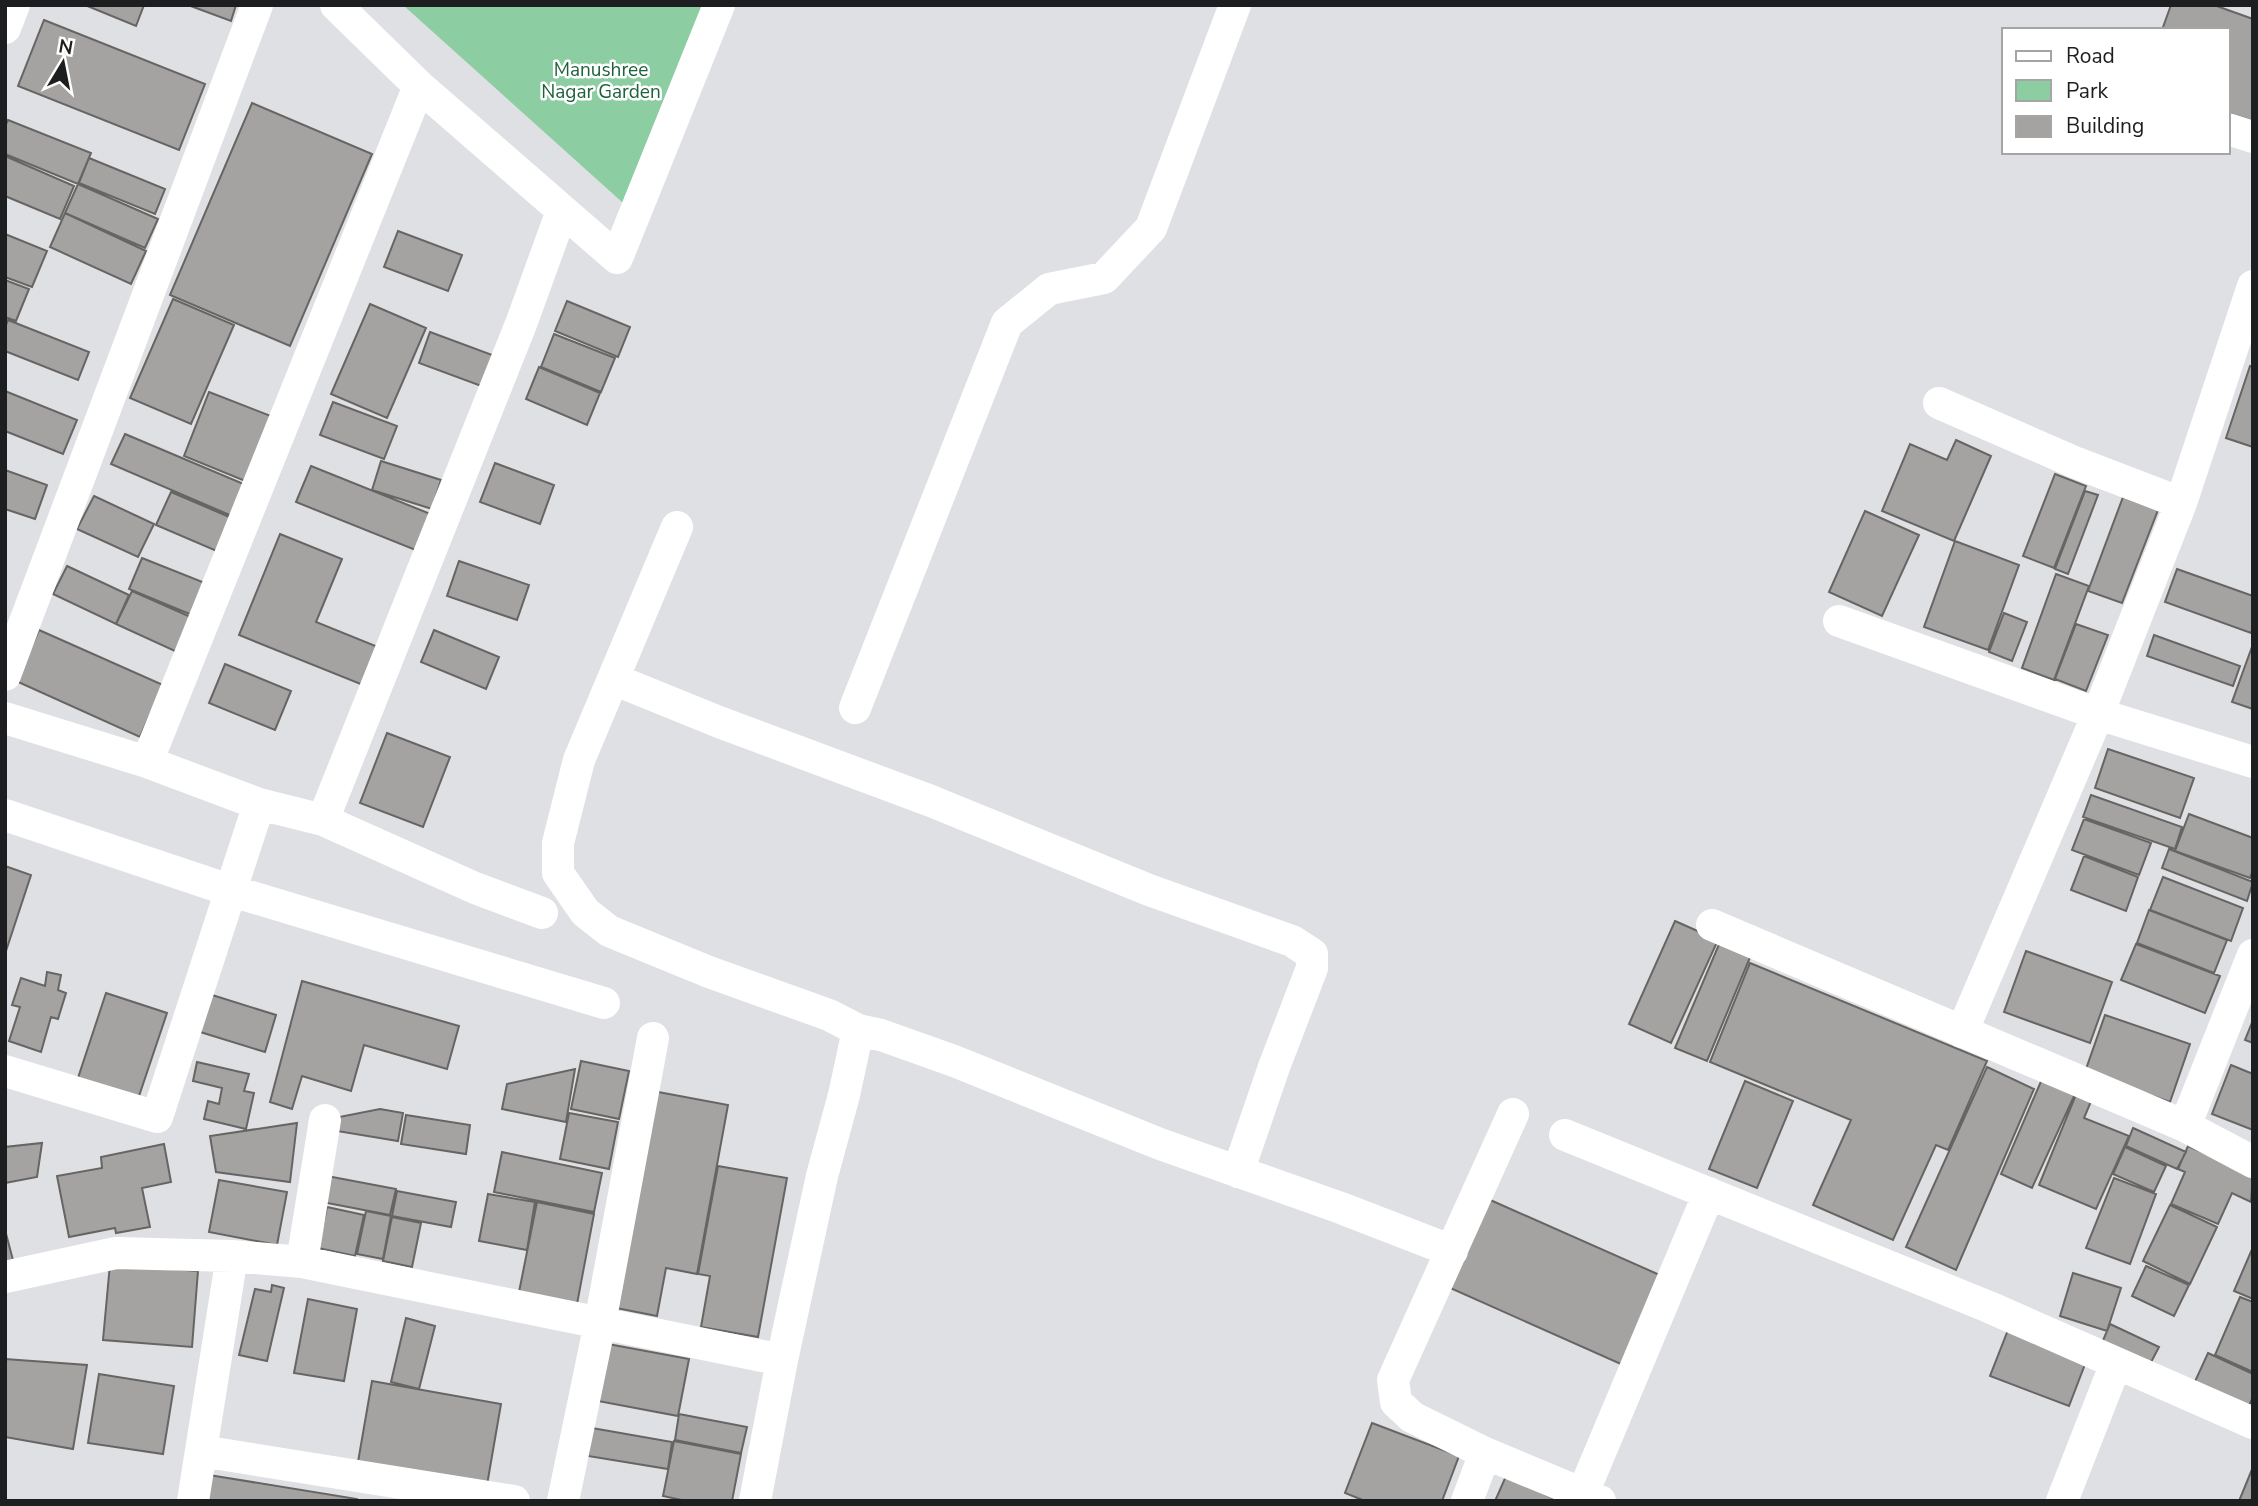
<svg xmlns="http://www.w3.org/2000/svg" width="2258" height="1506" viewBox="0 0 2258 1506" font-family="'Nunito Sans',sans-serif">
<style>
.green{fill:#8ccda2}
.building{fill:#a5a3a1;stroke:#676563;stroke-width:2}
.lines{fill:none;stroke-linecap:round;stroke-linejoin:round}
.minor{stroke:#fff;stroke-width:32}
.labels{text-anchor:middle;stroke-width:5;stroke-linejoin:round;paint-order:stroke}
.park-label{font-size:19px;fill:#1e623c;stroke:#fff}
</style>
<rect width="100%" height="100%" fill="#dee0e3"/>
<path class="green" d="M403 5H714L632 211Z"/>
<path class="building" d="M85 5H144L136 26Z
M188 5H236L231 21Z
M2171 5H2214L2253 19V121L2228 113V30H2162Z
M44 20 205 84 179 150 18 86Z
M252 103 372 154 290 346 170 295Z
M8 120 91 153 78 184 5 154V126Z
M5 156 74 186 60 219 5 196Z
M89 158 165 189 155 214 79 183Z
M78 184 158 219 145 248 65 213Z
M65 213 146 251 131 284 50 247Z
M398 231 462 255 448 291 384 267Z
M5 234 47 251 32 287 5 277Z
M5 280 29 289 16 321 5 317Z
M173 299 234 325 191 424 130 398Z
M567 301 630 327 618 357 555 331Z
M370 304 426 328 387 418 331 394Z
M8 320 89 352 78 380 5 351V327Z
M430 332 495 356 484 387 419 363Z
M554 334 615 358 601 392 541 367Z
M2250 366 2253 367V447L2226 438Z
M539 367 600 393 587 425 526 399Z
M5 391 77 420 63 454 5 431Z
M209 392 276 418 250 483 184 456Z
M333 402 397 426 384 459 320 435Z
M125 434 246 485 232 516 111 464Z
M1956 440 1991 456 1954 541 1882 511 1910 444 1947 460Z
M381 461 441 480 432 509 372 490Z
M495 463 554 485 540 524 480 502Z
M311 466 433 515 418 551 296 502Z
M5 470 47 485 35 519 5 509Z
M2055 474 2086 486 2054 568 2023 556Z
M2085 491 2098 495 2068 574 2055 569Z
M171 492 234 519 219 552 156 525Z
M94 496 154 524 138 557 77 529Z
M2123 497 2158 510 2122 603 2088 591Z
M1865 511 1919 535 1882 616 1829 592Z
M280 534 342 559 316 622 378 647 363 685 239 635Z
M1955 541 2019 565 1988 650 1924 627Z
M142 558 205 583 192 615 129 589Z
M459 561 529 585 517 620 447 596Z
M67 566 129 595 116 624 53 594Z
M2177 569 2253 596V627L2251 633 2165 602Z
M2056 574 2089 586 2054 680 2022 668Z
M132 591 193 618 177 652 116 624Z
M2004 613 2027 622 2012 661 1989 652Z
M2076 624 2108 635 2086 691 2055 679Z
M39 630 163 685 140 737 16 681Z
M434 630 499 657 486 689 421 662Z
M2154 635 2240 666 2233 686 2147 656Z
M2253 644V709L2232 702Z
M225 664 291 691 275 730 209 703Z
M387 733 450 757 423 827 360 803Z
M2108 749 2194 778 2180 818 2095 788Z
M2091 795 2182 827 2175 849 2083 817Z
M2189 814 2253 838V870L2250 878 2175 851Z
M2084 819 2151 843 2139 875 2072 850Z
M2169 849 2253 882 2247 901 2162 868Z
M2084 856 2138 877 2126 911 2071 890Z
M5 866 31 875 5 954Z
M2163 877 2243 908 2231 941 2150 910Z
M2149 910 2227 940 2214 973 2137 943Z
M1675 921 1718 940 1671 1043 1629 1024Z
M1720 942 1751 955 1707 1061 1675 1048Z
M2136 944 2220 976 2205 1013 2121 980Z
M2026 951 2112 982 2090 1043 2004 1012Z
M1750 963 1987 1061 1948 1150 1936 1145 1893 1240 1813 1205 1851 1120 1710 1062Z
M47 972 61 975 58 990 66 993 58 1019 51 1017 41 1052 9 1041 20 1007 12 1005 21 978 45 986Z
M302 981 459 1026 447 1069 364 1045 351 1091 302 1076 292 1109 270 1102Z
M106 993 167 1013 138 1099 78 1078Z
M209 994 276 1015 265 1052 197 1031Z
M2105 1015 2190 1044 2170 1102 2085 1072Z
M2253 1020V1043L2245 1040Z
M581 1061 629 1071 619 1119 571 1109Z
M197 1062 249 1074 244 1091 254 1093 246 1129 204 1119 208 1101 219 1104 222 1088 193 1081Z
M2231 1065 2253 1074V1130L2212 1114Z
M1987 1067 2034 1089 1956 1270 1906 1247Z
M575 1069 566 1122 502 1109 507 1084Z
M2042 1079 2075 1094 2032 1188 2001 1174Z
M1745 1081 1793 1101 1757 1188 1709 1169Z
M653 1091 728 1105 697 1274 666 1268 657 1316 616 1308Z
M2077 1092 2092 1099 2084 1118 2129 1136 2096 1209 2039 1185Z
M380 1109 403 1113 398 1141 337 1131 339 1117Z
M569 1113 618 1122 609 1169 560 1159Z
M406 1115 470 1125 466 1154 401 1144Z
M297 1123 290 1182 216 1172 210 1136Z
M2133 1128 2186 1152 2177 1169 2126 1146Z
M42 1143 37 1177 5 1183V1147Z
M164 1144 171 1182 142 1188 150 1227 116 1233 115 1228 69 1237 57 1176 102 1168 101 1157Z
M2188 1146 2253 1174 2251 1202 2232 1193 2218 1224 2171 1204 2185 1172 2178 1169Z
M2125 1147 2166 1166 2154 1192 2113 1174Z
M502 1152 602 1173 594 1212 494 1192Z
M718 1166 787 1178 758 1337 701 1327 710 1276 698 1274Z
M327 1176 396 1189 390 1215 322 1202Z
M2114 1178 2156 1194 2130 1264 2086 1248Z
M219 1180 287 1192 277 1245 209 1232Z
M397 1191 456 1202 451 1227 392 1216Z
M488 1194 535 1202 527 1250 479 1241Z
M1488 1199 1662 1276 1623 1365 1448 1287Z
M537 1202 594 1214 577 1304 519 1292Z
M2170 1205 2217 1227 2190 1284 2143 1261Z
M327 1207 364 1215 355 1256 318 1248Z
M366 1211 391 1216 383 1259 357 1254Z
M392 1217 421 1223 412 1267 383 1261Z
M5 1230 13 1260 5 1262Z
M2253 1247V1299L2234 1291Z
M110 1264 198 1271 192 1347 103 1340Z
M2146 1266 2189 1285 2174 1316 2132 1296Z
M2073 1273 2121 1288 2107 1331 2060 1316Z
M272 1285 284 1288 267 1361 239 1355 255 1289 271 1292Z
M2240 1297 2253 1302V1372L2215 1355Z
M308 1299 357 1309 344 1381 294 1373Z
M406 1318 435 1326 419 1389 391 1382Z
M2110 1324 2159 1347 2148 1368 2101 1345Z
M2008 1330 2087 1359 2069 1406 1990 1376Z
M608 1344 689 1359 678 1416 598 1401Z
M2208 1353 2253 1374V1397L2246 1412 2192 1388Z
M5 1359 87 1365 73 1449 5 1437Z
M99 1374 174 1386 163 1454 88 1443Z
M372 1381 501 1404 487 1485 358 1462Z
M679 1414 747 1427 741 1453 675 1440Z
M1372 1423 1459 1456 1442 1501H1365L1345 1493Z
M592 1428 672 1442 668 1469 588 1456Z
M674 1441 741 1454 732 1501H686L663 1496Z
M2253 1467V1501H2239Z
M209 1475 357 1499V1501H205Z
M1506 1476 1559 1501H1495Z"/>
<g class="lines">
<path class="minor" d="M336 5 419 86 617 258 719 5
M5 28 14 5
M2228 129 2253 137
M1939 403 2074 462 2181 503
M677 527 579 760 558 843V873L585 912 609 931 709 972 829 1015 858 1030 844 1095 822 1176 782 1360
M1839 621 2098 714 2253 762
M5 675 257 5
M613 679 719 722 931 801 1149 890 1292 941 1312 954V968L1274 1067 1238 1172
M855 708 1007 323 1049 289 1104 278 1151 228 1235 5
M5 718 147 762 259 804 323 820 475 888 542 913
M147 762 419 86
M5 815 232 891 604 1003
M323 820 521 324 562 211
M1712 925 2185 1126 2253 1162
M858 1030 881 1035 954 1061 1160 1144 1341 1208 1452 1251
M1962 1032 2098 714 2181 503 2253 286
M5 1071 157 1117 259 804
M2185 1126 2253 955
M1565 1135 1989 1307 2253 1423
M302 1262 325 1120
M5 1277 116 1253 232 1256 302 1262 782 1360 755 1501
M201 1451 514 1501
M1485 1453 1412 1417 1396 1402 1393 1380 1513 1114
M1583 1493 1709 1193
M193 1501 232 1256
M563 1501 600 1323 653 1038
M1467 1501 1485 1453 1600 1501
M2062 1501 2116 1363"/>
</g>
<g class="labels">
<g class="park-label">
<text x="601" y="76">Manushree<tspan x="601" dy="22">Nagar Garden</tspan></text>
</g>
</g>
<rect width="2258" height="1506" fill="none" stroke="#1d1e1f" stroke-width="14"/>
<rect x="2002" y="28" width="228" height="126" fill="#ffffff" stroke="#a5a5a5" stroke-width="2"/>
<rect x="2016" y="51" width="35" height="10" fill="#ffffff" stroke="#a5a5a5" stroke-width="2"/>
<text x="2066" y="63" font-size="21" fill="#1d1e1f">Road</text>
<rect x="2016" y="80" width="35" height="21" fill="#8ccda2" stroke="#a5a5a5" stroke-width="2"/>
<text x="2066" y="98" font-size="21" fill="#1d1e1f">Park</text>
<rect x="2016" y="116" width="35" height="21" fill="#a5a3a1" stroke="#a5a5a5" stroke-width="2"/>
<text x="2066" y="133" font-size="21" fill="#1d1e1f">Building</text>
<g transform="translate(63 63) rotate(10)" stroke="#ffffff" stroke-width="5" paint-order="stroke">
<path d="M0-5L12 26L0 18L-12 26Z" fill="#1d1e1f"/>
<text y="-10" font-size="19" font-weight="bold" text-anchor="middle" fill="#1d1e1f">N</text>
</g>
</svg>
